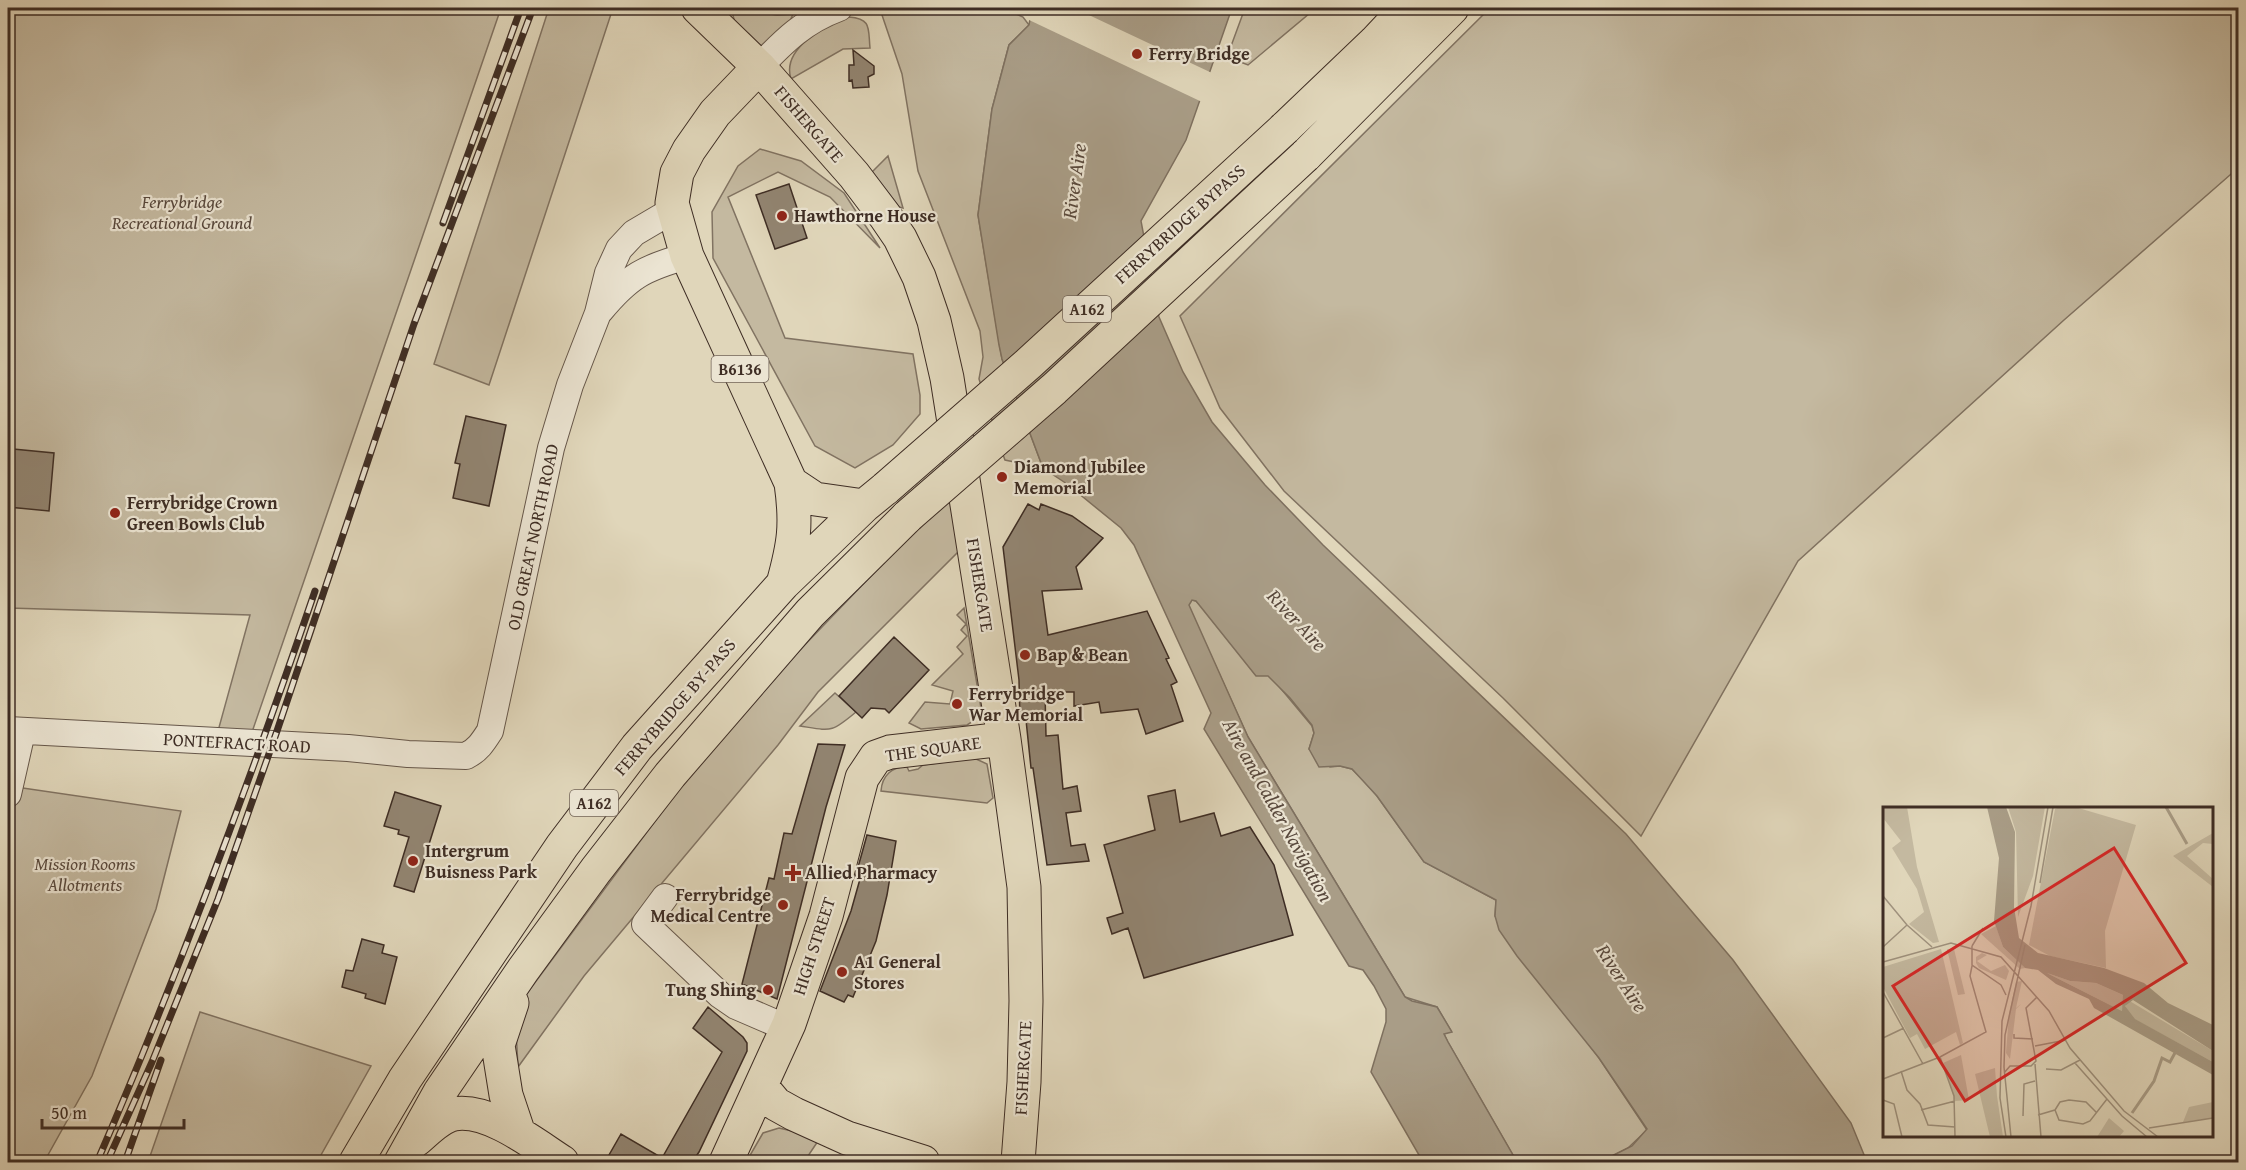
<svg xmlns="http://www.w3.org/2000/svg" width="2246" height="1170" viewBox="0 0 2246 1170" font-family="'Gentium Book Plus',serif">
<style>
.green{fill:#c4b9a0;stroke:#817362;stroke-width:1.5}
.water{fill:#a99d87;stroke:#7e705f;stroke-width:1.5}
.pier{fill:#e0d6ba}
.building{fill:#928572;stroke:#3e2d24;stroke-width:1.5}
.lines{fill:none;stroke-linecap:round;stroke-linejoin:round}
.minor-casing{stroke:#66574a;stroke-width:28}
.major-casing{stroke:#3e2d24;stroke-width:35}
.minor{stroke:#ebe4d2;stroke-width:26}
.major{stroke:#e0d6ba;stroke-width:33}
.rail-casing{stroke:#3e2d24;stroke-width:7}
.rail{stroke:#ebe4d2;stroke-width:4.5;stroke-dasharray:14;stroke-linecap:butt}
.major-bridge-casing{stroke:#3e2d24;stroke-width:35;stroke-linecap:butt}
.major-bridge{stroke:#e0d6ba;stroke-width:33}
.poi-dot{fill:#8f2418;stroke:#ebe4d2;stroke-width:2}
.labels{text-anchor:middle;stroke-width:4.5;stroke-linejoin:round;paint-order:stroke}
.shield{fill:#ebe4d2;stroke:#726458;stroke-width:1.5}
.shield-label{font-size:16px;font-weight:bold;fill:#3e2d24}
.poi-label{font-size:18px;font-weight:bold;fill:#3e2d24;stroke:#ebe4d2;text-anchor:start}
.street-label{font-size:18px;fill:#3e2d24;stroke:#ebe4d2}
.park-label{font-size:18px;font-style:italic;fill:#59493d;stroke:#ebe4d2}
.water-label{font-size:20px;font-style:italic;fill:#59493d;stroke:#ebe4d2}
.inset-river{fill:none;stroke:#a99d87;stroke-width:3}
.inset-road{fill:none;stroke:#9f927e;stroke-width:1.5}
.view{fill:#d62828;fill-opacity:0.15;stroke:#d62828;stroke-width:3}
.inset-edge{fill:none;stroke:#3e2d24;stroke-width:3}
</style>
<rect width="100%" height="100%" fill="#e0d6ba"/>
<filter id="stains"><feTurbulence type="fractalNoise" baseFrequency=".00333" numOctaves="4"/><feColorMatrix values="0 0 0 0 .2 0 0 0 0 .09 0 0 0 0 .02 0 0 0 .5 -.17"/></filter>
<radialGradient id="worn" r=".72"><stop offset=".6" stop-color="#630" stop-opacity="0"/><stop offset="1" stop-color="#630" stop-opacity=".3"/></radialGradient>
<path class="green" d="M8 8H501L251 735 218 731 250 615 8 608Z
M549 8H613L489 385 434 364Z
M731 8 777 15 793 14 788 26 768 47H758L735 23Z
M886 8H1002L1023 17 1029 25 1009 45 992 109 978 215 1002 359 1043 468 1005 460 1002 452 979 379 983 357 980 331 918 171 902 74 882 15Z
M1245 8H1316L1248 65 1227 57Z
M1490 8H2238V168L2064 320 1798 561 1641 836 1503 698 1284 491 1220 408 1180 316Z
M849 17C872 19 868 28 870 48L843 49 791 79C781 48 826 25 849 17Z
M760 149 801 161 844 193 880 248 830 197 778 172 728 197 785 338 913 354 920 395V414L893 445 855 468 815 446 713 258 712 212 738 166Z
M888 156 903 208 899 207 872 172Z
M951 498 966 544 818 692 778 745 584 976 518 1067 516 1031 522 1000 722 731 919 526Z
M1192 600 1196 601 1277 684 1312 726 1314 733 1309 749 1330 767 1340 766 1352 769 1364 781 1377 796 1424 862 1496 900 1495 916 1599 1058 1647 1130 1628 1148 1600 1162H1517L1448 1042 1444 1034 1451 1031 1437 1007 1405 997 1248 737 1188 605Z
M964 608 981 708 975 720 967 725 921 729 909 723 925 702 950 704 953 691 932 685 963 654 957 647 967 636 961 630 966 624 957 615Z
M835 693 856 712C831 733 832 731 800 726Z
M974 758 987 764 993 798 987 803 881 791C882 776 892 766 907 767L909 771 918 769 923 765Z
M9 786 181 811 156 909 92 1076 44 1162H8V794Z
M200 1012 371 1066 317 1162H148Z
M779 1128 792 1131 818 1141 804 1162H756L749 1157 763 1133Z"/>
<path class="water" d="M1032 8H1232L1186 140 1141 221 1159 317 1183 372 1212 422 1265 485 1323 545 1626 834 1733 960 1851 1123 1867 1162H1600L1632 1146 1647 1129 1599 1058 1517 956 1499 930 1495 916 1496 900 1424 862 1377 796 1352 769 1340 766 1319 767 1309 749 1314 733 1312 725 1290 698 1268 676H1256L1196 601 1192 600 1189 605 1248 737 1405 997 1412 1001 1437 1007 1452 1032 1444 1034 1448 1042 1517 1162H1423L1371 1072 1386 1022V1009L1374 986 1363 970 1349 966 1204 729 1211 713 1134 545 1121 528 1067 484 1043 468 1002 359 999 345 978 215 992 109 1009 45 1029 25Z"/>
<path class="pier" d="M1029 8H1074L1212 73 1202 102 1027 19Z"/>
<path class="building" d="M853 50 874 66V74L868 77 869 87 853 88 852 80 849 81V65H854Z
M789 184 807 238 775 249 756 195Z
M466 416 506 425 489 506 453 498 460 464 455 463Z
M13 449 54 453 49 511 8 507Z
M1028 504 1039 510 1041 504 1072 516 1103 538 1076 567 1082 589 1042 591 1048 635 1147 611 1169 658 1166 659 1177 682 1171 685 1183 721 1146 734 1138 709 1101 713 1099 702 1074 706V692H1045L1046 736 1058 735 1063 789 1077 786 1081 811 1066 813 1071 846 1085 844 1089 861 1047 865 1033 768H1031L1026 720H1020L1019 680 1003 547Z
M894 637 929 670 889 713 885 709 871 708 862 718 839 696Z
M818 744 845 745 826 807 777 999 742 984 769 878 774 879 784 833 792 834Z
M1175 790 1180 822 1214 813 1221 836 1250 827 1274 865 1293 935 1144 978 1128 928 1112 934 1107 918 1123 913 1104 845 1155 830 1148 796Z
M395 792 441 806 414 892 394 886 409 837 398 834 399 830 384 826Z
M867 835 896 841 887 895 876 941 853 997 848 995 844 1002 820 991 851 911 860 879 855 878Z
M362 939 384 945 382 953 397 957 385 1004 365 998 366 994 342 987 346 970 353 971Z
M708 1007 743 1037 747 1043V1051L699 1152 692 1162H605L621 1134 662 1158 722 1052 693 1028Z"/>
<g class="lines">
<g class="minor-casing">
<path id="minor" d="M759 67C785 40 804 21 839 8
M600 311C629 276 644 268 687 256
M8 730 348 748 408 754 466 756C478 750 483 742 490 731L551 448 570 385 598 313 608 273 619 249 634 233 673 210
M8 794 22 732
M665 897 645 924 720 995 736 1006 787 1028"/>
</g>
<g class="major-casing">
<path id="major" d="M698 8 759 67 854 175 885 216 900 238 919 277 934 321 947 378 1004 739 1024 887 1026 1001 1024 1082 1018 1162
M759 67 715 113 689 150 677 173 672 203 687 256 791 483C797 525 794 544 783 584
M1285 128 1375 42 1407 8
M1305 156 1452 8
M791 483 815 499 864 506
M512 1003 498 1045 506 1095 519 1134
M761 1086 776 1104 794 1114 847 1138 923 1162
M416 1140C427 1131 439 1117 454 1114 489 1108 534 1144 562 1162
M356 1162 405 1079 562 846 637 747 783 584 864 506 886 488
M401 1162 440 1092 523 970 596 870 670 775 810 613 908 516
M726 1162 789 1024 826 916 862 778 876 757 890 752 1004 739"/>
</g>
<use href="#minor" class="minor"/>
<use href="#major" class="major"/>
<g class="rail-casing">
<path id="rail" d="M443 223 521 8
M97 1162C178 975 249 784 315 591
M107 1162 152 1062 218 899 277 731 414 324 533 8
M125 1162 161 1060"/>
</g>
<use href="#rail" class="rail"/>
<g class="major-bridge-casing">
<path id="major-bridge" d="M886 488 1028 364 1285 128
M908 516 1054 389 1305 156"/>
</g>
<use href="#major-bridge" class="major-bridge"/>
</g>
<g class="poi-dot">
<circle cx="1137" cy="54" r="6"/>
<circle cx="782" cy="216" r="6"/>
<circle cx="1002" cy="477" r="6"/>
<circle cx="115" cy="513" r="6"/>
<circle cx="1025" cy="655" r="6"/>
<circle cx="957" cy="704" r="6"/>
<circle cx="413" cy="861" r="6"/>
<path d="M790 864h6v6h6v6h-6v6h-6v-6h-6v-6h6z"/>
<circle cx="783" cy="905" r="6"/>
<circle cx="842" cy="972" r="6"/>
<circle cx="768" cy="990" r="6"/>
</g>
<g class="labels">
<g class="shield">
<rect x="1063" y="296" width="48" height="26" rx="4.5"/>
<rect x="711.5" y="356" width="57" height="26" rx="4.5"/>
<rect x="570" y="790" width="48" height="26" rx="4.5"/>
</g>
<g class="shield-label">
<text x="1087" y="315">A162</text>
<text x="740" y="375">B6136</text>
<text x="594" y="809">A162</text>
</g>
<g class="poi-label">
<text x="1149" y="60">Ferry Bridge</text>
<text x="794" y="222">Hawthorne House</text>
<text x="1014" y="473">Diamond Jubilee<tspan x="1014" dy="21">Memorial</tspan></text>
<text x="127" y="509">Ferrybridge Crown<tspan x="127" dy="21">Green Bowls Club</tspan></text>
<text x="1037" y="661">Bap &amp; Bean</text>
<text x="969" y="700">Ferrybridge<tspan x="969" dy="21">War Memorial</tspan></text>
<text x="425" y="857">Intergrum<tspan x="425" dy="21">Buisness Park</tspan></text>
<text x="805" y="879">Allied Pharmacy</text>
<text x="771" y="901" text-anchor="end">Ferrybridge<tspan x="771" dy="21">Medical Centre</tspan></text>
<text x="854" y="968">A1 General<tspan x="854" dy="21">Stores</tspan></text>
<text x="756" y="996" text-anchor="end">Tung Shing</text>
</g>
<g class="street-label">
<text transform="translate(809 124) rotate(49)" y="6">FISHERGATE</text>
<text transform="translate(1180 224) rotate(-42)" y="6">FERRYBRIDGE BYPASS</text>
<text transform="translate(533 537) rotate(-78)" y="6">OLD GREAT NORTH ROAD</text>
<text transform="translate(980 585) rotate(81)" y="6">FISHERGATE</text>
<text transform="translate(675 707) rotate(-49)" y="6">FERRYBRIDGE BY-PASS</text>
<text transform="translate(237 743) rotate(3)" y="6">PONTEFRACT ROAD</text>
<text transform="translate(933 749) rotate(-8)" y="6">THE SQUARE</text>
<text transform="translate(814 946) rotate(-72)" y="6">HIGH STREET</text>
<text transform="translate(1023 1068) rotate(-87)" y="6">FISHERGATE</text>
</g>
<g class="park-label">
<text x="182" y="208">Ferrybridge<tspan x="182" dy="21">Recreational Ground</tspan></text>
<text x="85" y="870">Mission Rooms<tspan x="85" dy="21">Allotments</tspan></text>
</g>
<g class="water-label">
<text transform="translate(1074 181) rotate(-82)" y="7">River Aire</text>
<text transform="translate(1297 620) rotate(47)" y="7">River Aire</text>
<text transform="translate(1278 810) rotate(61)" y="7">Aire and Calder Navigation</text>
<text transform="translate(1622 978) rotate(57)" y="7">River Aire</text>
</g>
</g>
<g transform="translate(1883 807)">
<rect width="330" height="330" fill="#e0d6ba"/>
<path d="M0 0H24L34 60 56 135 50 136 26 117 41 105 34 82 9 41 18 34 0 11ZM125 0H162L150 69 135 110 133 25ZM177 0H192L253 18 222 124 223 161 167 149 146 138 172 2ZM330 26V37L320 36 304 49 330 72V80L290 49ZM113 119 120 140 142 161 137 162 98 127ZM58 142 80 236 77 238 73 225 42 242 34 227 27 231 0 180V160ZM64 142H71L82 187 75 188ZM99 146 104 148 94 154 108 164 122 158 126 164 123 173 96 161 93 156V150ZM164 166 187 174 213 176 242 189 239 204ZM139 174 133 201 138 197 133 202 127 252 123 246 126 207 133 175ZM245 193 330 244V255L251 212 242 200ZM78 248 86 293 72 294 60 256ZM112 261 114 289 120 330H107L92 267ZM330 295V311L300 315 306 300ZM226 311 241 324 236 330H214Z" fill="#c4b9a0"/>
<path d="M104 0H123L132 25 131 100 136 131 155 146 221 161 261 176 285 196 330 218V244L250 193 242 199 252 212 330 255V268L211 201 206 192 173 177 155 163 142 161 120 140 111 114 116 51ZM164 166 187 174 213 176 240 188 239 204Z" fill="#a99d87" fill-rule="evenodd"/>
<path class="inset-river" d="M283 0 304 37M249 306 271 274 279 251 287 255 293 244"/>
<path class="inset-road" d="M157 76 170 0M0 89 24 118 49 140M89 139 100 121M89 139V158L118 178 123 188M0 140 24 118M0 155 68 136 118 150 166 204 187 241 241 304 275 330M0 185 40 257M131 227V231L150 232M0 231 21 221M152 239 183 233M57 250 71 289 72 330M192 256 239 309 264 330M152 257 158 330M163 262 178 263 197 253M18 264 24 283 37 297 45 318 72 320M121 266 127 259H148L153 254 143 201 154 190M0 272 57 250 103 225 87 169 89 159M0 293 11 297 19 330M38 303 72 294M172 303 177 295 186 293 203 295 213 305M155 308 172 303 176 313 200 317 207 314 224 292M140 309 141 277 152 274M266 321 330 311M123 330 117 291 119 214 148 99 165 0M128 330 121 260 122 228 142 138"/>
<path class="view" d="M231 41 303 156 82 294 10 179Z"/>
<rect width="330" height="330" class="inset-edge"/>
</g>
<rect width="2246" height="1170" fill="none" stroke="#e0d6ba" stroke-width="30"/>
<rect x="9" y="9" width="2228" height="1152" fill="none" stroke="#3e2d24" stroke-width="3"/>
<rect x="15" y="15" width="2216" height="1140" fill="none" stroke="#3e2d24" stroke-width="1.5"/>
<path d="M42 1119v9h142v-9" fill="none" stroke="#3e2d24" stroke-width="3"/>
<text x="51" y="1119" font-size="18" fill="#3e2d24" stroke="#ebe4d2" stroke-width="4.5" paint-order="stroke">50 m</text>
<rect width="100%" height="100%" filter="url(#stains)"/>
<rect width="100%" height="100%" fill="url(#worn)"/>
</svg>
